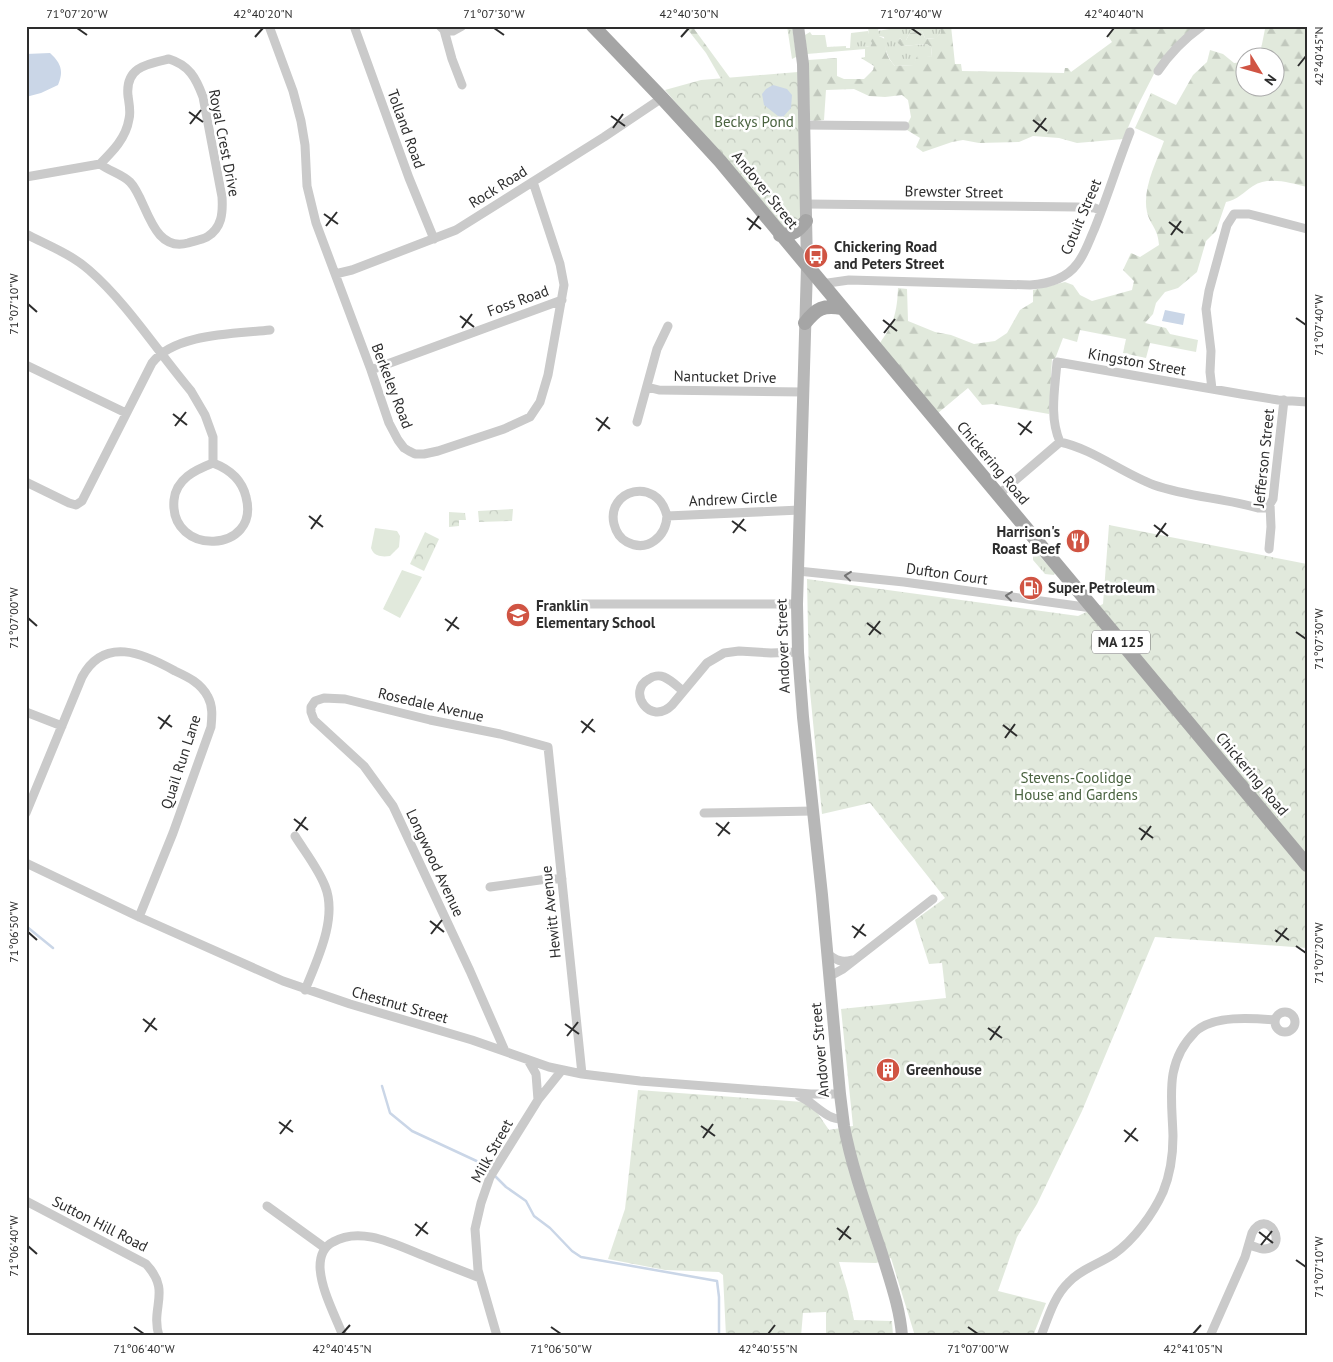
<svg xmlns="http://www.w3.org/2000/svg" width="1333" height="1362" viewBox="0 0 1333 1362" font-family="'PT Sans',sans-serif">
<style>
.grass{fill:url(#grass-tufts)}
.forest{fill:url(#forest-firs)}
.park{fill:url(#park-crowns)}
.pitch{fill:#e1e9dc}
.water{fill:#cad6e7}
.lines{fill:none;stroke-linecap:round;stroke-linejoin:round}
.stream{stroke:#cad6e7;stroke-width:2.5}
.minor{stroke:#cacaca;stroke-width:9}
.secondary{stroke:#b7b7b7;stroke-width:12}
.primary{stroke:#a5a5a5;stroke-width:14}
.oneway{stroke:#747474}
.ticks{fill:none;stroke:#2d2d2d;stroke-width:2}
.labels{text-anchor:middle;stroke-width:5;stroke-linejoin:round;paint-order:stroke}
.shield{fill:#fff;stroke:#6c6c6c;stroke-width:1}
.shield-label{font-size:14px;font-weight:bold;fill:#2d2d2d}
.park-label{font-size:15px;fill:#4a6340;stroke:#fff}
.street-label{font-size:15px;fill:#2d2d2d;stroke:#fff}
.poi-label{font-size:15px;font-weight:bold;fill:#2d2d2d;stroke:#fff;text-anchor:start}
.neatline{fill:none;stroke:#2d2d2d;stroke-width:2}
.ticks-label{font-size:12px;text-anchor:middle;fill:#2d2d2d}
</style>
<defs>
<pattern id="grass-tufts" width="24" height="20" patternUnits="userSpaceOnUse" patternTransform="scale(1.25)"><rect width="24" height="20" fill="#e1e9dc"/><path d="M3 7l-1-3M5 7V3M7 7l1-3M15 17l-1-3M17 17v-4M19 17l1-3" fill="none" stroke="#c1c8bd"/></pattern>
<pattern id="forest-firs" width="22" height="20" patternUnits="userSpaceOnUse" patternTransform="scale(1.25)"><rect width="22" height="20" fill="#e1e9dc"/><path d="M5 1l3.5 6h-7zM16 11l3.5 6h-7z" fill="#c1c8bd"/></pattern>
<pattern id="park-crowns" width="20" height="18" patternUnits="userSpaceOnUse" patternTransform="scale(1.25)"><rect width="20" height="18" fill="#e1e9dc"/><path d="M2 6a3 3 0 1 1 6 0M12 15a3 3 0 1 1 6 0" fill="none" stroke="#c1c8bd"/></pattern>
</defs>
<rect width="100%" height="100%" fill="#fff"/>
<path class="grass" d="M787 26H792L796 53V57L792 59Z
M908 26H940L941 33 935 39 925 38 922 31 910 33 906 40H902L900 38 897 41 901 46 927 44 931 47 932 57 917 56 914 65 895 66C887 57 885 50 884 37L879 36 877 31Z
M868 31 872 43 870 47 865 46V49L807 54 805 35 810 32 812 35H825L827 47 846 46V48H850L851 33Z
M1036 552 1055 573 1054 575 1045 574 1033 560V554Z"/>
<path class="forest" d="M685 26H692L730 78 721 79 706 53Z
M868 26H878L879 36 887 40C884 52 887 57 895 66L913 65 917 56 922 55 932 57 931 47 927 44 901 46 896 41 900 38 902 40H906L910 33 922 31 925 38 934 39 941 33 940 26H951L955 64H961L962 71 1064 73 1065 68H1068L1071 72 1112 42 1108 36 1116 26H1192L1193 30 1158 66 1137 107 1123 139 1077 143 1059 138 1033 136 1019 142 979 143 963 140 952 142 923 152 916 147 920 138 907 130 908 123 911 117 908 100 902 95 885 97 869 96 854 89 826 90 824 120 815 121 810 120 808 60 837 58V76L844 79H864L873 70 874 66 861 58 865 57V46L870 47 872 43 869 38Z
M1270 26H1307V187C1290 183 1269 176 1253 186 1244 192 1237 200 1226 202L1216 231 1206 241 1197 272 1178 288 1165 292 1156 303 1153 314 1145 323 1166 328 1170 334 1198 340 1196 352 1150 343 1146 358 1123 353 1126 339 1080 330 1077 342 1063 338 1055 359H1052L1049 414 992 404 982 405 968 388 938 413 880 343C894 323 897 313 898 288L907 289 908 321 935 332 951 335 974 344 995 341 1007 333 1020 310 1033 302V290L1065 282 1073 285 1080 295 1092 301 1132 290 1134 281 1123 270 1131 253 1140 257 1159 245C1158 228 1150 225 1147 212 1142 189 1156 163 1164 141L1135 128 1151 93 1176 105 1193 75 1207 62 1210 50 1223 54 1234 63 1245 62 1246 88H1276V58L1254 57 1261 49 1265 29Z"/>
<path class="park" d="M798 72 801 176 800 223 797 226 784 229 665 90 701 80Z
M513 509 512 521 479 522 478 511Z
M449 512 465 513 466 520H459V526L449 527Z
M1109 525 1307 564V948L1155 937 1082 1111 1037 1204 1017 1237 998 1291 1046 1303 1033 1336H915L891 1258 876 1263 839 1262 848 1292 854 1320 892 1321 893 1336H826V1312L803 1313 801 1336H726L723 1275 719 1272 665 1270 608 1259 625 1209 638 1090 803 1102 816 1111 829 1130 853 1126 841 1009 946 998 942 963 929 964 915 920 945 898 870 803 822 814 809 681 807 579 1078 616 1103 604Z
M425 532 439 539 424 571 410 564Z"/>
<path class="pitch" d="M375 528 397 531 400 536 399 547 390 556C383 557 374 557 371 548Z
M402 570 422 577 400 618 383 609Z"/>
<path class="water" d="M50 53C61 63 64 71 58 85L41 93 26 97V54Z
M773 85 787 89 792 95 791 108 783 117 778 116 764 105 762 94 766 89Z
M1165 310 1185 314 1183 325 1162 321Z"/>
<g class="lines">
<path class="stream" d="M26 926 53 948
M382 1086 390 1113 412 1131 483 1164 506 1187 526 1201 534 1216 550 1228 572 1251 581 1257 717 1281 719 1297V1336"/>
<path class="minor" d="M269 26 293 91 301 121 305 145 307 186 316 223 371 370 389 423 398 440 404 448 409 451 415 454H424L438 451 504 429 530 417 540 402 548 375 564 285 560 264 533 182
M354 26 409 178 434 239
M440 26 444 30 452 59 462 85
M444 30 453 31 462 26
M169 59C189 65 196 78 203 97L222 197C223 213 222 228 207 237 201 240 194 241 188 243 151 253 147 199 130 182 122 174 109 171 100 164 113 151 126 138 129 119 131 112 129 103 128 96 125 67 147 64 169 59Z
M1158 71C1170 53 1184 39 1202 26
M804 125 905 126
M26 177 100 164
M806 204 1077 207 1095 208 1101 211
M26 234C47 245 71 254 89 270 127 303 158 352 191 391L205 415 213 437V463
M335 274 352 270 456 230 604 137 662 98
M821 284 849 280 1030 285C1047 284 1066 279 1077 264 1085 254 1089 241 1094 230 1107 198 1117 165 1130 132
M26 365 126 413
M371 370 562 300
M647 387 659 390 803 392
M1212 389 1210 372 1211 351 1206 309 1209 291 1227 225 1234 214H1249L1307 229
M637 422 657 349 668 326
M1060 442C1049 417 1055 389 1057 362L1241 394 1278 400 1307 402
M213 463C229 469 242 480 246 497 261 554 169 557 174 500 176 479 195 470 213 463Z
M26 482 69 503 76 505 82 501 152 363C175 333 235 334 270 330
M998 495 1060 442C1093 449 1122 473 1154 485 1188 497 1224 498 1258 508H1265L1270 504
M667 516C666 536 648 553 627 542 621 539 616 532 614 524 606 490 657 475 667 516L800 510
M1269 549 1271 527 1270 504 1273 499 1275 480 1284 400
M798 571 904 582 1092 608
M566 604H797
M683 691C677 686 671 680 664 677 659 675 653 676 649 679 626 691 650 727 672 705L707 663 724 653 739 651 771 653 798 652
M26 712 62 726
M26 813 82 677C104 636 143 653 175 671 188 677 201 683 208 697 213 706 212 717 211 727L173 833 139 917
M704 813 813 811
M295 836C305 852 318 868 325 886 338 918 317 960 305 990
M26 863 139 917 283 981 350 1004 472 1040 549 1067 582 1074 640 1081 811 1094H840
M490 887 547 879H562
M828 954C836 960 841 963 852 960
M830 976 843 969 933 899
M1275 1022a10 10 0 1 1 20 0a10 10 0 1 1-20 0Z
M505 1051 470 971 393 806 364 766 314 720 311 712V707L315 701 324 698 345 699 430 720 500 734 548 747 582 1074
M799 1096C814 1102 827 1121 843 1119
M538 1100 562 1070
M26 1201 146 1264C172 1292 150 1306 159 1336
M267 1206 325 1248
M343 1336C335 1315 321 1290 320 1267 320 1256 323 1247 333 1242 362 1225 398 1246 427 1257 444 1264 462 1271 480 1278
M497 1336 478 1270 475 1229 481 1203 490 1177 538 1100 536 1074 528 1060
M1041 1336C1048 1318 1054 1296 1069 1282 1081 1269 1099 1264 1114 1254 1134 1240 1153 1214 1163 1192 1170 1175 1173 1155 1173 1136 1172 1098 1164 1063 1195 1032 1213 1015 1252 1018 1275 1020
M1210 1336 1245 1257 1252 1233C1267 1206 1290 1247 1265 1249 1259 1249 1254 1246 1249 1245"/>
<path class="secondary" d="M798 26 803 64 807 267 797 604 798 652 803 717 822 895 840 1094 844 1126C852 1169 868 1212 882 1254 890 1281 900 1308 902 1336"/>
<path class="primary" d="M593 26 662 98 720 161 1307 865
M780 235C793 235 798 231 806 221
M805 323C817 308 823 305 842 308"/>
</g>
<defs><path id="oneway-chevron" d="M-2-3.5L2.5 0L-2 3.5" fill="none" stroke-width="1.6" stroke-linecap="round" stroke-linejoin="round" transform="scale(1.25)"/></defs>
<g class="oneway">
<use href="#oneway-chevron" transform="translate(848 576) rotate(-174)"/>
<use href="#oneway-chevron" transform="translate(1009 596) rotate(-174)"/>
</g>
<path class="ticks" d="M77 28 87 35M494 28 504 35M911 28 921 35M255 37 263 28M681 37 689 28M1107 37 1114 28M1298 66 1306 56M189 112 203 122M611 116 625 126M1033 120 1047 131M190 124 201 110M613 128 623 114M1035 132 1046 118M324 214 338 224M747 218 761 229M1169 222 1183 233M326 226 337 212M749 230 759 216M1171 235 1181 221M28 304 37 312M460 316 474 327M1296 318 1306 325M883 320 897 331M462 328 472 314M884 333 895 319M173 414 187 425M596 418 610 429M1018 423 1032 433M175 426 186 412M598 431 608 417M1020 435 1031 421M309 516 323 527M732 521 746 531M1154 525 1168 536M311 529 321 515M733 533 744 519M1156 537 1166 523M28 618 37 626M445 619 459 629M867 623 881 634M447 631 457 617M1296 632 1306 639M869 635 880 621M158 717 172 727M581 721 595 732M1003 725 1017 736M160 729 170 715M582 733 593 719M1005 738 1015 724M294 819 308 830M716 823 730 834M1139 828 1153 838M296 831 306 817M718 836 729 822M1141 840 1151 826M430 921 444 932M852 926 866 936M1275 930 1289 940M28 932 37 940M431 934 442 920M854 938 864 924M1276 942 1287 928M1296 946 1306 953M143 1019 157 1030M565 1024 579 1034M988 1028 1002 1038M145 1032 155 1018M567 1036 578 1022M990 1040 1000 1026M279 1122 293 1132M701 1126 715 1136M1124 1130 1138 1141M280 1134 291 1120M703 1138 713 1124M1125 1142 1136 1128M415 1224 428 1234M837 1228 851 1239M1259 1232 1273 1243M416 1236 427 1222M839 1240 849 1226M1261 1245 1272 1231M28 1246 37 1254M1296 1260 1306 1267M134 1327 144 1334M551 1327 561 1334M968 1327 978 1334M342 1334 350 1325M768 1334 775 1325M1193 1334 1201 1325"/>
<defs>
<g id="bus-disc" transform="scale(1.25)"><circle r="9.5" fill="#d05443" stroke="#fff"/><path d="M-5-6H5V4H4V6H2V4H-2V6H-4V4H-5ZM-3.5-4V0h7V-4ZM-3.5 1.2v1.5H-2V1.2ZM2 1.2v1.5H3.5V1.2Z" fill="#fff"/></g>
<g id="restaurant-disc" transform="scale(1.25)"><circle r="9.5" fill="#d05443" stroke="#fff"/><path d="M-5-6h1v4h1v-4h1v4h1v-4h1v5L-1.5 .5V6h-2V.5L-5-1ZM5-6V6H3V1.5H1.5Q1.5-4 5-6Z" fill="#fff"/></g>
<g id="fuel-disc" transform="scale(1.25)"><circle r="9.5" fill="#d05443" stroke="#fff"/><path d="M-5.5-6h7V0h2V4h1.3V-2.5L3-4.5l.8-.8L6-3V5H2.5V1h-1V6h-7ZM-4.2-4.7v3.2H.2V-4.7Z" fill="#fff"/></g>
<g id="school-disc" transform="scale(1.25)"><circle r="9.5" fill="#d05443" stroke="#fff"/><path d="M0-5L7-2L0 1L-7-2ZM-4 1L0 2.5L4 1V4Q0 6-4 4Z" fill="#fff"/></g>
<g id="building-disc" transform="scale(1.25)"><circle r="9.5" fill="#d05443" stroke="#fff"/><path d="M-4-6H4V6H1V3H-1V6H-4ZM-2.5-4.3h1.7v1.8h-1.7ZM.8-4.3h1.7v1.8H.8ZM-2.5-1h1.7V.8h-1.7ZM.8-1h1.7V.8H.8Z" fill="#fff"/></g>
</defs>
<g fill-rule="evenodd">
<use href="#bus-disc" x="816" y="256"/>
<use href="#restaurant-disc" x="1078" y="541"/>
<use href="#fuel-disc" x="1031" y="588"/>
<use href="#school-disc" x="518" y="615"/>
<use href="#building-disc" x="888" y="1070"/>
</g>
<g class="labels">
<rect class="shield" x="1092" y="630.5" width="58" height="23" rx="4"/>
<g class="shield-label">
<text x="1121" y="647">MA 125</text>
</g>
<g class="park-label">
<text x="754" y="127">Beckys Pond</text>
<text x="1076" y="783">Stevens-Coolidge<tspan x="1076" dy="17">House and Gardens</tspan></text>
</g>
<g class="street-label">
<text transform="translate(406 129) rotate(70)" y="5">Tolland Road</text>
<text transform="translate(224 143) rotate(79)" y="5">Royal Crest Drive</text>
<text transform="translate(498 187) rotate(-32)" y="5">Rock Road</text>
<text transform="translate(765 190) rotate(51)" y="5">Andover Street</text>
<text transform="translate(954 192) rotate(1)" y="5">Brewster Street</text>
<text transform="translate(1081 217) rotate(-67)" y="5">Cotuit Street</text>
<text transform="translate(518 301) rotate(-20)" y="5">Foss Road</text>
<text transform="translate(1137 362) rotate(10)" y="5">Kingston Street</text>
<text transform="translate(725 377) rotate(1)" y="5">Nantucket Drive</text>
<text transform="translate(392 386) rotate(69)" y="5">Berkeley Road</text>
<text transform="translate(1264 458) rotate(-84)" y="5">Jefferson Street</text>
<text transform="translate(993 463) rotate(50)" y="5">Chickering Road</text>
<text transform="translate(733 499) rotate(-3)" y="5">Andrew Circle</text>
<text transform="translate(947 574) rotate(8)" y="5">Dufton Court</text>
<text transform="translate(783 646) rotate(-92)" y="5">Andover Street</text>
<text transform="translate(431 705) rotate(13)" y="5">Rosedale Avenue</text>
<text transform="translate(181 762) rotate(-72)" y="5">Quail Run Lane</text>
<text transform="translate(1252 774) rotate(50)" y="5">Chickering Road</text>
<text transform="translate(435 863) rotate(65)" y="5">Longwood Avenue</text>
<text transform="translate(551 912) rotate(-96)" y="5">Hewitt Avenue</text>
<text transform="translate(400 1005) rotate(16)" y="5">Chestnut Street</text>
<text transform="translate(820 1050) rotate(-95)" y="5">Andover Street</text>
<text transform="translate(492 1151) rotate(-61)" y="5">Milk Street</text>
<text transform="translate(100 1224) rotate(27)" y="5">Sutton Hill Road</text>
</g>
<g class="poi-label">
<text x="834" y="252">Chickering Road<tspan x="834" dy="17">and Peters Street</tspan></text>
<text x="1060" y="537" text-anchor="end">Harrison's<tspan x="1060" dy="17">Roast Beef</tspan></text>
<text x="1048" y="593">Super Petroleum</text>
<text x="536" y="611">Franklin<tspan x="536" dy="17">Elementary School</tspan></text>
<text x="906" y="1075">Greenhouse</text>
</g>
</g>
<rect width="1333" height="1362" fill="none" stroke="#ffffff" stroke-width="55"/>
<g transform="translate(1260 72) rotate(127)"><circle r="24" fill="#ffffff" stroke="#ababab"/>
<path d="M0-4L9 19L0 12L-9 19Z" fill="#d05443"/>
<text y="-8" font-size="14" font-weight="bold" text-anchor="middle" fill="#2d2d2d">N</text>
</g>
<rect x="28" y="28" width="1278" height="1306" class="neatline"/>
<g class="ticks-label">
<text x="77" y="18">71°07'20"W</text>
<text x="263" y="18">42°40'20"N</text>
<text x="494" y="18">71°07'30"W</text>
<text x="689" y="18">42°40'30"N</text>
<text x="911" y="18">71°07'40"W</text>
<text x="1114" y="18">42°40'40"N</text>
<text transform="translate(1319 56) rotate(-90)" y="4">42°40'45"N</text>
<text transform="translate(14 304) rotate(-90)" y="4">71°07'10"W</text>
<text transform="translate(1319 325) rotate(-90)" y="4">71°07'40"W</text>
<text transform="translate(14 618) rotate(-90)" y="4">71°07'00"W</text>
<text transform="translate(1319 639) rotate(-90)" y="4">71°07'30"W</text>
<text transform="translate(14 932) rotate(-90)" y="4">71°06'50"W</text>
<text transform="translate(1319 953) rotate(-90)" y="4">71°07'20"W</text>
<text transform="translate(14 1246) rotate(-90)" y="4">71°06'40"W</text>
<text transform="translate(1319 1267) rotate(-90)" y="4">71°07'10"W</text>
<text x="144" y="1353">71°06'40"W</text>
<text x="342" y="1353">42°40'45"N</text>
<text x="561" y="1353">71°06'50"W</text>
<text x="768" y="1353">42°40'55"N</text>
<text x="978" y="1353">71°07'00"W</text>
<text x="1193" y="1353">42°41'05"N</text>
</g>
</svg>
